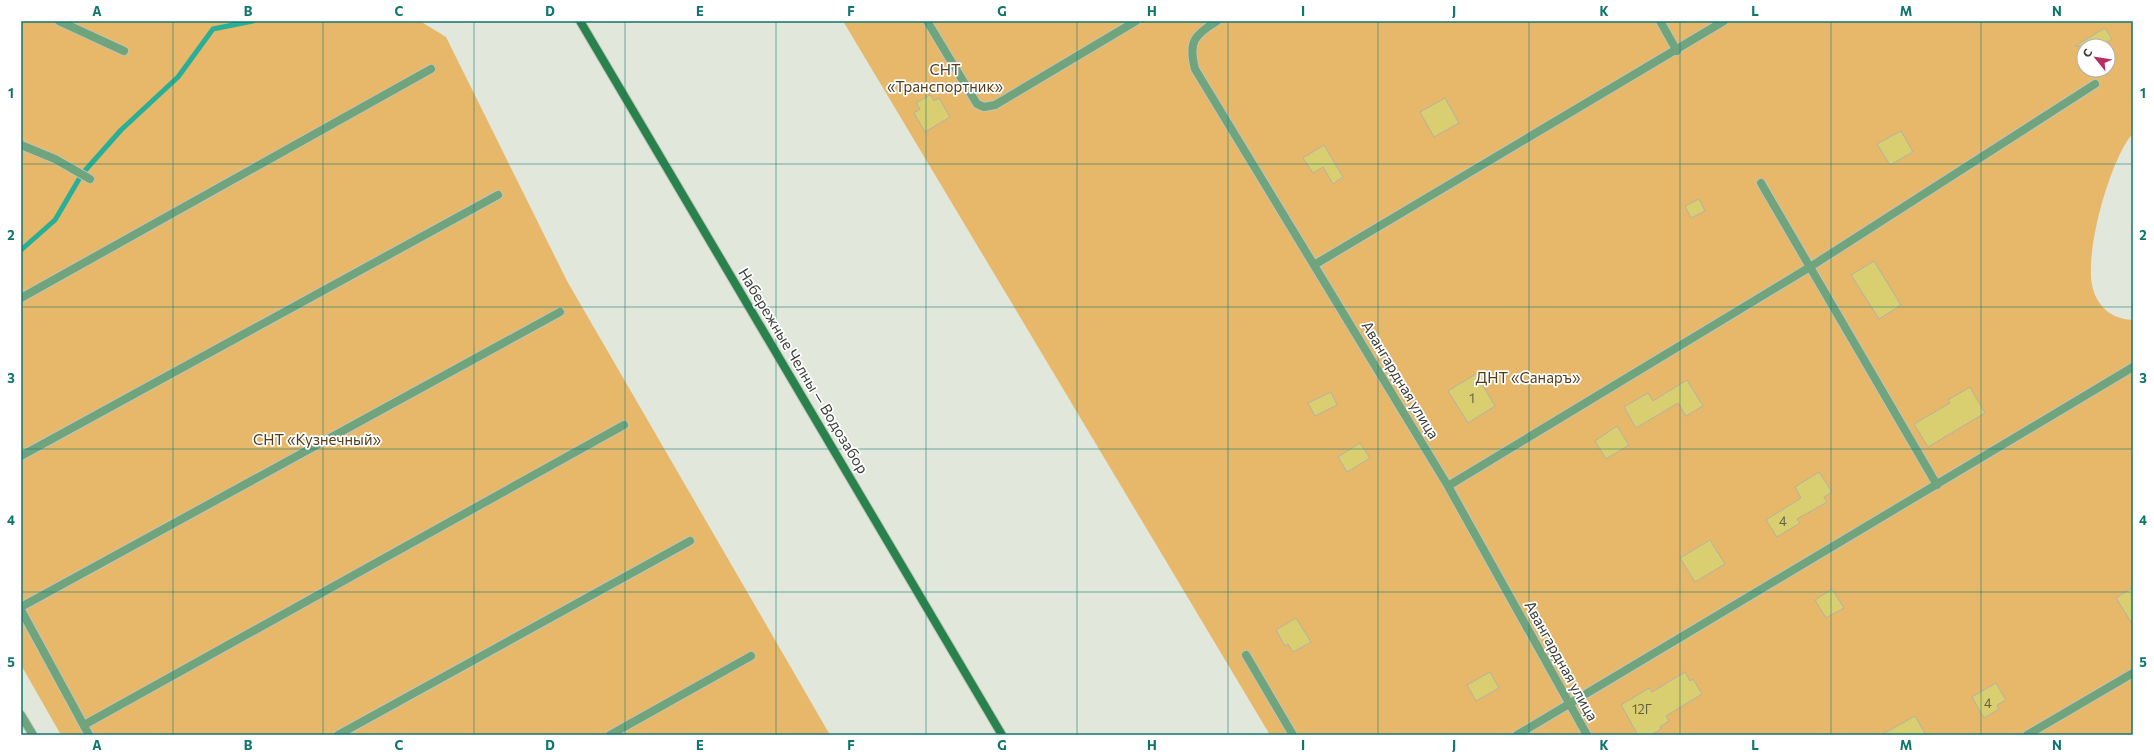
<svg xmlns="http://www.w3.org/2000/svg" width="2154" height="756" viewBox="0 0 2154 756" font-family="Commissioner,sans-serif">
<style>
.green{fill:#e7b76a;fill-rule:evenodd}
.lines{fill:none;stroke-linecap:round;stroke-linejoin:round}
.stream{stroke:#27b097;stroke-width:5}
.building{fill:#dacf70;stroke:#b3b2a4}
.lane-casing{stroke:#c0c5ba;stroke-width:10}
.street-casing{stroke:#c0c5ba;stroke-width:10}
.secondary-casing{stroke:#c0c5ba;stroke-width:10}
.lane{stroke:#6fa47d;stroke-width:8}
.street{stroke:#6fa47d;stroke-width:8}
.secondary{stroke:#29824b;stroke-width:8}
.grid{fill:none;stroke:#0f766e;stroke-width:1;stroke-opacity:0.55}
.labels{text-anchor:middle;stroke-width:3.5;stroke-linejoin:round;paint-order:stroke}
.number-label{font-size:13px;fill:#636246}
.park-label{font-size:15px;fill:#533d1a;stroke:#fff}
.street-label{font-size:15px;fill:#3b3e38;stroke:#fff}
.neatline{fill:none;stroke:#0f766e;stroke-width:1.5}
.grid-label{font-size:13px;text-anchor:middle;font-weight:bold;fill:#0f766e}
</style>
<rect width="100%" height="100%" fill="#e1e7da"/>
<path class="green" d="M21 21H420L446 37 567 281 830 735H61L21 665Z
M843 21H2133V133C2110 159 2083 255 2093 289 2099 309 2113 319 2133 320V735H1270ZM2084 46H2108V70H2084Z"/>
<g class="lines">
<path class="stream" d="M21 250 55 220 82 174 121 130 178 77 213 29 253 21"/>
</g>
<path class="building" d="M2105 28 2112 39 2101 46H2075Z
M930 95 934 101 939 98 950 117 925 132 914 113 920 109 916 103Z
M1445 98 1459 123 1434 137 1420 112Z
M1901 131 1913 152 1890 165 1877 144Z
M1324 145 1343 177 1333 184 1323 167 1313 173 1303 158Z
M1699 199 1705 211 1691 218 1685 206Z
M1874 261 1901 305 1879 319 1851 275Z
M1476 374 1495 406 1468 423 1448 391Z
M1687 380 1703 406 1686 416 1678 403 1636 428 1624 407 1648 393 1653 401Z
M1970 387 1985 413 1928 447 1914 424 1950 403 1948 400Z
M1331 392 1337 405 1315 416 1308 403Z
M1617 426 1629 445 1606 459 1595 441Z
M1360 443 1370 458 1347 472 1338 457Z
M1819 472 1832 492 1824 497 1827 502 1797 519 1800 523 1777 537 1766 520 1801 498 1795 487Z
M1710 540 1725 564 1695 582 1680 558Z
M2133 587V625L2116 598Z
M1832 589 1844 608 1826 618 1815 600Z
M1296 618 1311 642 1293 652 1288 644 1285 646 1276 630Z
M1490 672 1499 688 1476 701 1467 685Z
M1685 672 1690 681 1693 679 1702 694 1666 716 1669 721 1660 727 1661 729 1651 735H1638L1621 705 1649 688 1652 692Z
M1996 683 2006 700 1997 705 1999 709 1984 718 1972 697Z
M1915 716 1926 735H1881Z"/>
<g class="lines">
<g class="lane-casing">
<path id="lane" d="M59 21 124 51
M927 21 977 104 984 107 995 105 1136 21
M1660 21 1677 51
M21 145 55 159 90 179
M1761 183 1937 485
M21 298 431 69
M21 456 498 195
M21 607 560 312
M1246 655 1293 735
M84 725 624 425
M338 735 690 541
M610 735 751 656"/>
</g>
<g class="street-casing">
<path id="street" d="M1217 21C1194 35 1188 42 1195 69L1448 486 1587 735
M1314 265 1724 21
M1448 486 1810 267 2095 84
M21 610 89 735
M21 715 33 735
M1517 735 2133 367
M2027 735 2133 673"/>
</g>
<g class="secondary-casing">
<path id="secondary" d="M580 21 1002 735"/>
</g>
<use href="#lane" class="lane"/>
<use href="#street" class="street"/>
<use href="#secondary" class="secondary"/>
</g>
<path class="grid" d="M173 21V735M323 21V735M474 21V735M625 21V735M776 21V735M926 21V735M1077 21V735M1228 21V735M1378 21V735M1529 21V735M1680 21V735M1831 21V735M1981 21V735M21 164H2133M21 307H2133M21 449H2133M21 592H2133"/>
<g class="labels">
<g class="number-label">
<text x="1472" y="403">1</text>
<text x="1783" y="526">4</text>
<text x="1988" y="708">4</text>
<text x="1642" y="714">12Г</text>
</g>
<g class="park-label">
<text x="945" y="75">СНТ<tspan x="945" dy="17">«Транспортник»</tspan></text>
<text x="1528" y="383">ДНТ «Санаръ»</text>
<text x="317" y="445">СНТ «Кузнечный»</text>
</g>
<g class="street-label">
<text transform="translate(803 371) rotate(59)" y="5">Набережные Челны — Водозабор</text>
<text transform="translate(1400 380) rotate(59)" y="5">Авангардная улица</text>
<text transform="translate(1561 661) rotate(61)" y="5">Авангардная улица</text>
</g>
</g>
<rect width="2154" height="756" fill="none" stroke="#ffffff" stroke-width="44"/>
<g transform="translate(2096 58) rotate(300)"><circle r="19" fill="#ffffff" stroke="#b1b2af"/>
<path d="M0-3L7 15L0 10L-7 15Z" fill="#ba2d62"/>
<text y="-6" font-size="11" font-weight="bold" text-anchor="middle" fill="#3b3e38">С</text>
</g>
<rect x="22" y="22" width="2110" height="712" class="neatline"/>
<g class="grid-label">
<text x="97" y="16">A</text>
<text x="248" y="16">B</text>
<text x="399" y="16">C</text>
<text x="550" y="16">D</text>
<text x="700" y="16">E</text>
<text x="851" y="16">F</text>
<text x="1002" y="16">G</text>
<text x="1152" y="16">H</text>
<text x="1303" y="16">I</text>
<text x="1454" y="16">J</text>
<text x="1604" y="16">K</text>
<text x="1755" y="16">L</text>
<text x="1906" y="16">M</text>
<text x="2057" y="16">N</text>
<text x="11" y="98">1</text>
<text x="2143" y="98">1</text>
<text x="11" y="240">2</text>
<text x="2143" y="240">2</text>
<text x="11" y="383">3</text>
<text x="2143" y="383">3</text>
<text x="11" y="525">4</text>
<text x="2143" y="525">4</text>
<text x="11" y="667">5</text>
<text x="2143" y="667">5</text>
<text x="97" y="750">A</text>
<text x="248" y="750">B</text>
<text x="399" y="750">C</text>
<text x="550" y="750">D</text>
<text x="700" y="750">E</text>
<text x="851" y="750">F</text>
<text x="1002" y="750">G</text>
<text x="1152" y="750">H</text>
<text x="1303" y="750">I</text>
<text x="1454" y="750">J</text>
<text x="1604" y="750">K</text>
<text x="1755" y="750">L</text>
<text x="1906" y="750">M</text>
<text x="2057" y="750">N</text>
</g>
</svg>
